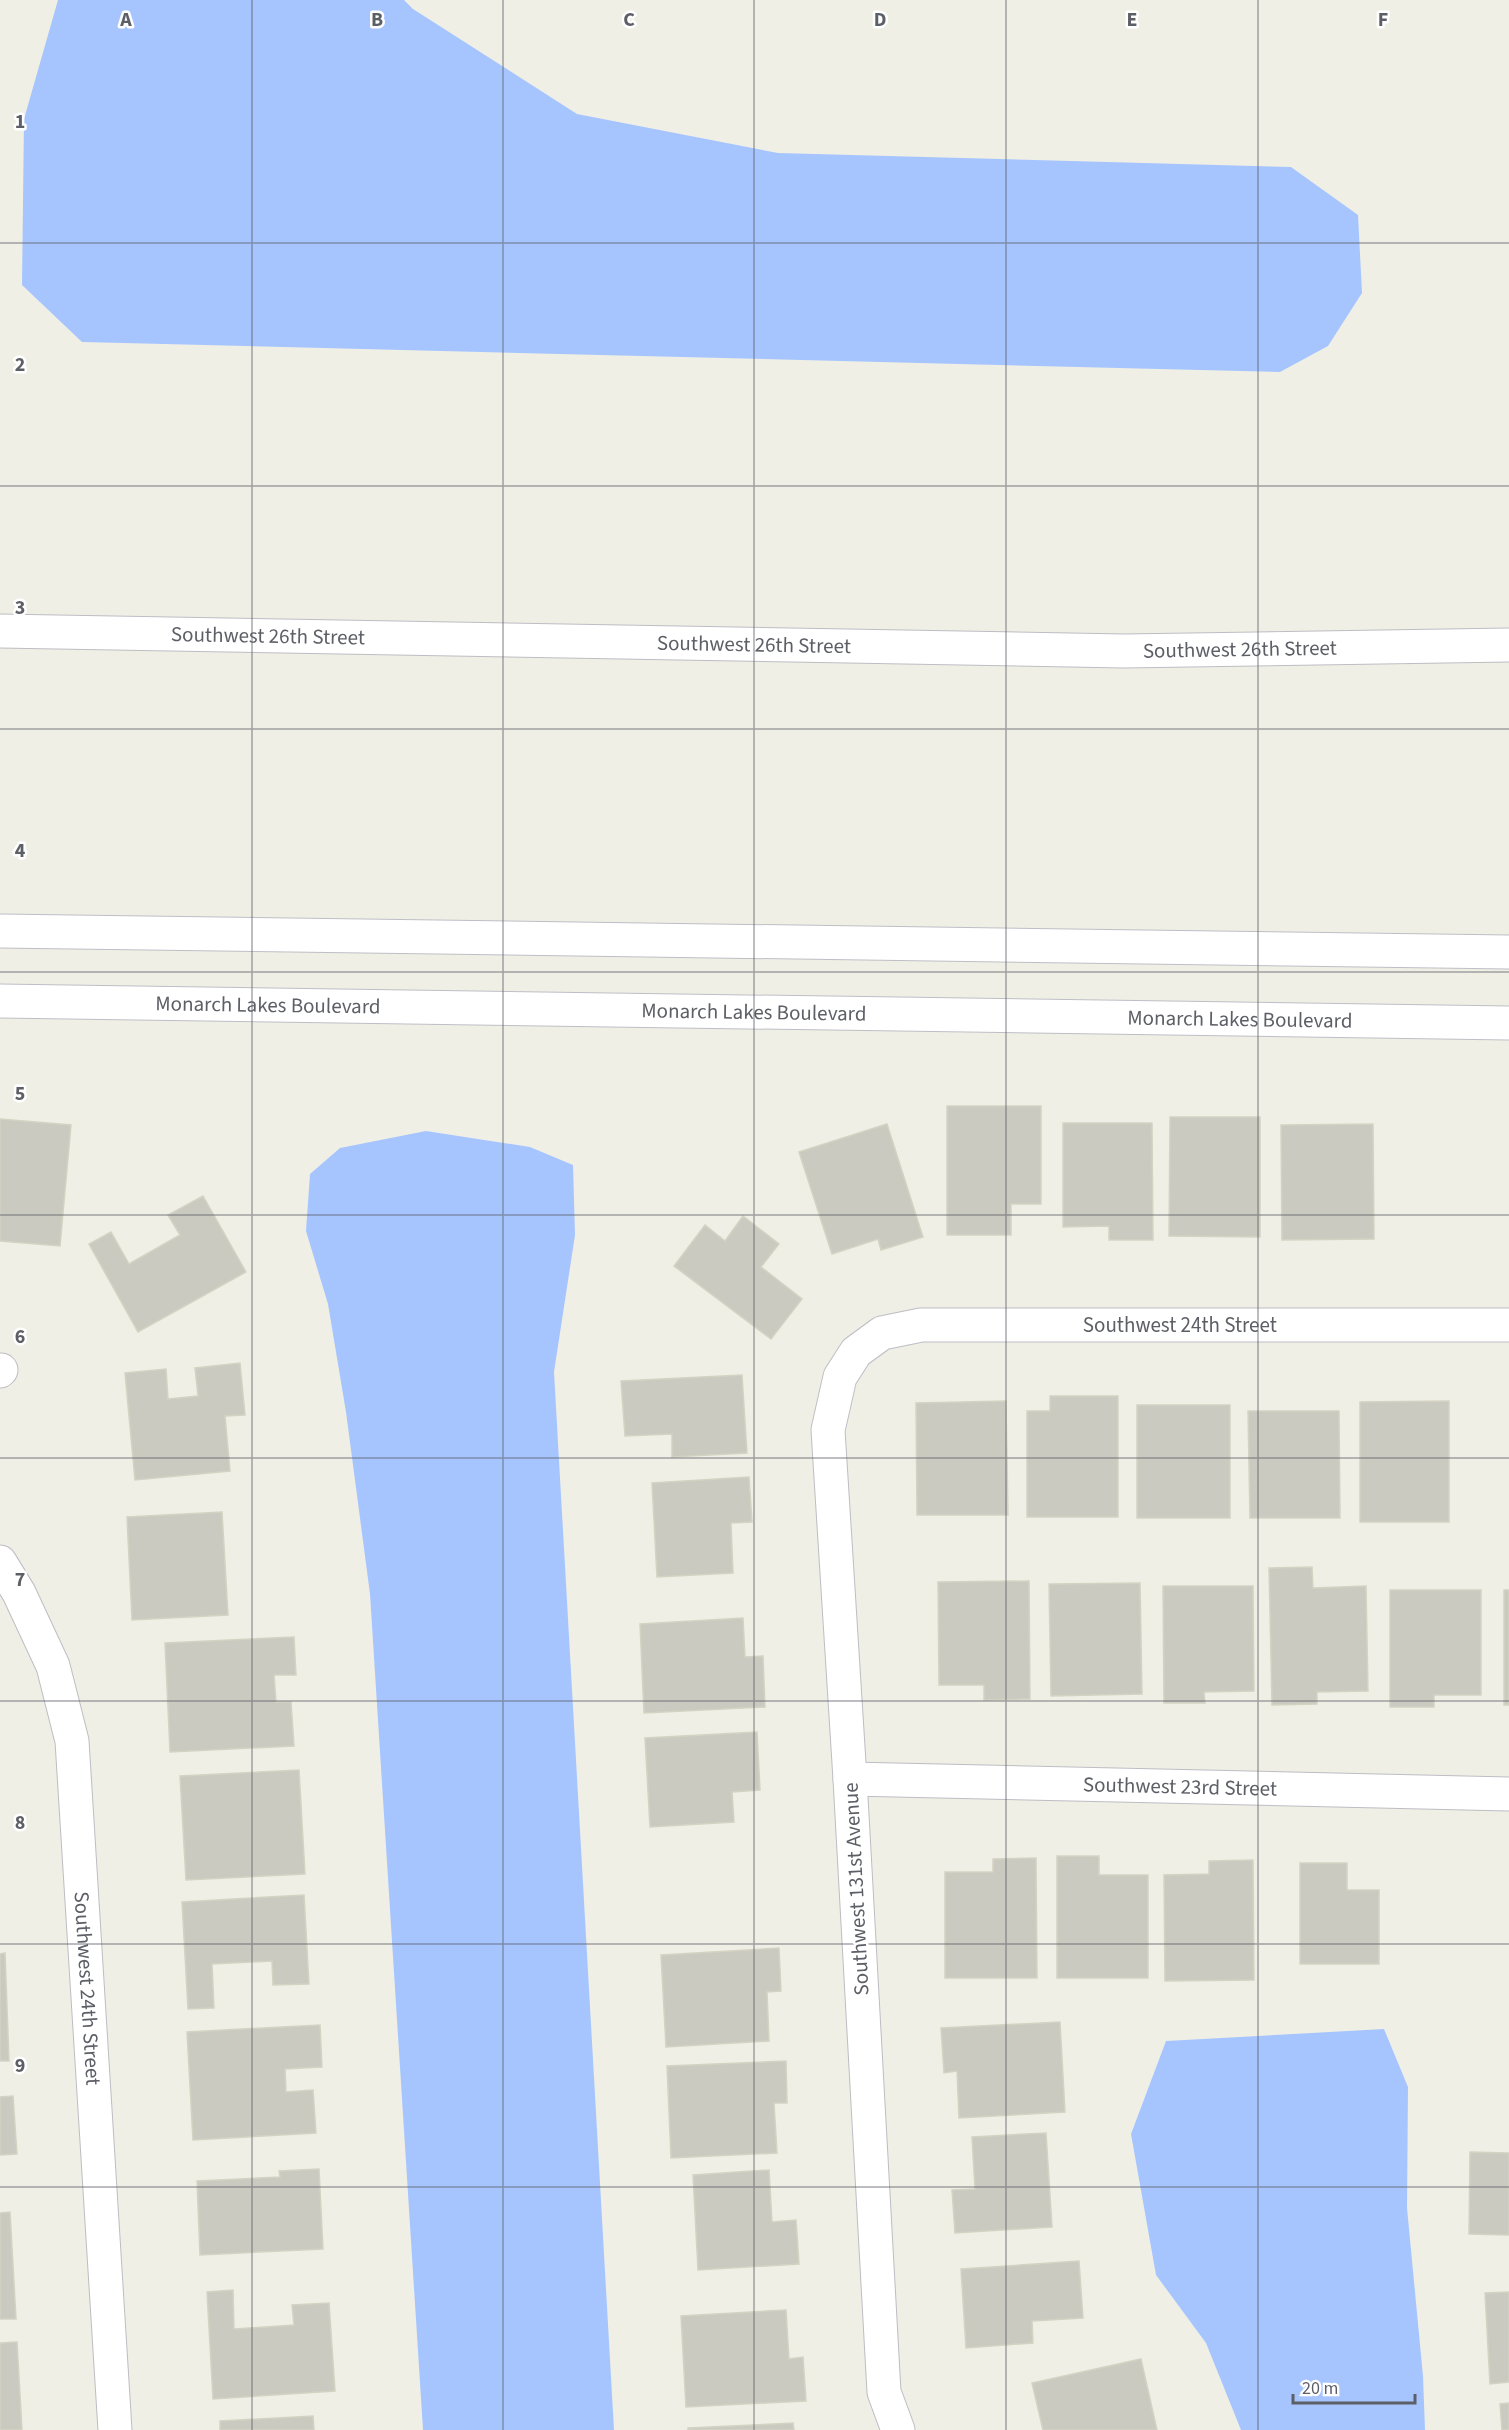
<svg xmlns="http://www.w3.org/2000/svg" width="1509" height="2430" viewBox="0 0 1509 2430" font-family="'Source Sans 3',sans-serif">
<style>
.water{fill:#a6c5ff}
.building{fill:#cacac1;stroke:#d4d3c3;stroke-width:1.5}
.lines{fill:none;stroke-linecap:round;stroke-linejoin:round}
.street-casing{stroke:#bdbdc4;stroke-width:35}
.secondary-casing{stroke:#bebfc6;stroke-width:35}
.street{stroke:#fff;stroke-width:33}
.secondary{stroke:#fff;stroke-width:33}
.grid{fill:none;stroke:#5d5f66;stroke-width:1.5;stroke-opacity:0.55}
.labels{text-anchor:middle;stroke-width:5;stroke-linejoin:round;paint-order:stroke}
.street-label{font-size:21px;fill:#5d5f66;stroke:#fff}
.grid-label{font-size:20px;text-anchor:middle;font-weight:bold;fill:#5d5f66;stroke:#fff;stroke-width:5;stroke-linejoin:round;paint-order:stroke}
</style>
<rect width="100%" height="100%" fill="#f0efe5"/>
<path class="water" d="M58 0H404L413 9 577 114 778 153 1291 167 1358 215 1362 293 1328 346 1280 372 82 342 22 285 24 119Z
M426 1131 530 1147 573 1165 575 1235 554 1372 614 2430H423L370 1594 346 1412 328 1304 306 1231 310 1174 340 1148Z
M1384 2029 1408 2087 1407 2208 1423 2376 1425 2430H1241L1206 2343 1156 2275 1131 2134 1166 2041Z"/>
<path class="building" d="M947 1106H1041V1204H1011V1235H947Z
M1170 1117H1260V1237L1169 1236Z
M0 1119 71 1125 60 1246 0 1241Z
M1063 1123H1152L1153 1240H1109V1226L1063 1227Z
M887 1124 923 1237 881 1250 878 1239 832 1254 799 1152Z
M1373 1124 1374 1239 1282 1240 1281 1125Z
M203 1196 246 1272 138 1332 89 1244 111 1232 129 1264 180 1235 168 1215Z
M743 1216 779 1244 761 1267 802 1299 771 1339 674 1266 705 1225 725 1241Z
M240 1363 245 1415 225 1416 230 1471 135 1480 125 1373 166 1369 168 1399 198 1396 195 1368Z
M742 1375 747 1453 672 1457V1434L625 1436 621 1381Z
M1050 1396H1118V1517H1027V1411H1050Z
M1006 1401 1008 1515H917L916 1403Z
M1449 1401V1522H1360V1402Z
M1137 1405H1230V1518H1137Z
M1248 1411H1339L1340 1518H1250Z
M749 1477 752 1522 731 1523 733 1573 657 1577 652 1483Z
M222 1512 228 1615 132 1620 127 1517Z
M1312 1567 1313 1588 1366 1586 1368 1691 1317 1692V1704L1272 1705 1269 1568Z
M1029 1581 1030 1699 984 1700V1685H939L938 1582Z
M1140 1583 1142 1694 1051 1696 1049 1584Z
M1163 1586H1253L1254 1691 1204 1692 1205 1703H1164Z
M1390 1590H1481V1695H1434V1707H1390Z
M1504 1590H1509V1705H1504Z
M743 1618 745 1657 763 1656 765 1707 644 1713 640 1624Z
M294 1637 296 1675H274L276 1702H291L294 1746 170 1752 165 1643Z
M757 1732 760 1790 732 1792 734 1822 650 1827 645 1738Z
M299 1770 305 1874 186 1880 180 1776Z
M1057 1856H1099V1875H1148V1978H1057Z
M1036 1858 1037 1978H945V1872H993V1859Z
M1253 1860 1254 1980 1165 1981 1164 1875 1209 1874V1861Z
M1300 1863H1347V1890H1379V1964H1300Z
M304 1895 309 1984 273 1985 272 1961 212 1964 214 2008 188 2009 182 1902Z
M779 1948 781 1991 767 1992 769 2041 666 2047 661 1955Z
M5 1953 9 2061H0V1954Z
M1060 2022 1065 2112 959 2118 957 2071 944 2073 941 2028Z
M320 2025 322 2067 285 2069 286 2092 313 2090 316 2133 193 2140 187 2032Z
M786 2061 787 2103H774L777 2153 671 2158 667 2066Z
M13 2096 17 2154 0 2155V2097Z
M1046 2133 1052 2227 955 2233 952 2190 975 2189 972 2137Z
M1470 2152 1509 2153V2235L1469 2234Z
M319 2169 323 2249 200 2255 197 2181 280 2177 279 2171Z
M769 2170 772 2222 796 2220 799 2264 698 2270 693 2175Z
M10 2212 16 2319H0V2213Z
M1079 2261 1083 2318 1032 2321 1033 2343 966 2348 961 2269Z
M233 2290 234 2329 294 2325 292 2305 329 2303 335 2391 213 2399 207 2292Z
M1509 2292V2382L1490 2384 1485 2293Z
M786 2310 789 2359 803 2357 806 2401 686 2407 681 2316Z
M17 2342 22 2430H0V2343Z
M1141 2359 1157 2430H1043L1032 2383Z
M1509 2403V2430H1502L1500 2404Z
M313 2416 314 2430H220V2421Z
M793 2423 794 2430H688V2428Z"/>
<g class="lines">
<g class="street-casing">
<g id="street">
<path id="s1" d="M0 631 1124 651 1509 645"/>
<path d="M0 1371 1 1370"/>
<path id="s2" d="M0 1562 19 1593 53 1666 72 1741 115 2430"/>
<path id="s3" d="M850 1779 1509 1794"/>
<path id="s4" d="M898 2430 884 2392 850 1779 828 1430 840 1377 856 1352 882 1333 921 1325H1509"/>
</g>
</g>
<g class="secondary-casing">
<g id="secondary">
<path d="M0 931 1509 952"/>
<path id="s5" d="M0 1001 1509 1023"/>
</g>
</g>
<use href="#street" class="street"/>
<use href="#secondary" class="secondary"/>
</g>
<path class="grid" d="M252 0V2430M503 0V2430M754 0V2430M1006 0V2430M1258 0V2430M0 243H1509M0 486H1509M0 729H1509M0 972H1509M0 1215H1509M0 1458H1509M0 1701H1509M0 1944H1509M0 2187H1509"/>
<g class="labels">
<g class="street-label">
<text dy="7" stroke="none"><textPath href="#s1" startOffset="268">Southwest 26th Street</textPath></text>
<text dy="7" stroke="none"><textPath href="#s1" startOffset="754">Southwest 26th Street</textPath></text>
<text dy="7" stroke="none"><textPath href="#s1" startOffset="1240">Southwest 26th Street</textPath></text>
<text dy="7" stroke="none"><textPath href="#s5" startOffset="268">Monarch Lakes Boulevard</textPath></text>
<text dy="7" stroke="none"><textPath href="#s5" startOffset="754">Monarch Lakes Boulevard</textPath></text>
<text dy="7" stroke="none"><textPath href="#s5" startOffset="1240">Monarch Lakes Boulevard</textPath></text>
<text dy="7" stroke="none"><textPath href="#s4" startOffset="1419">Southwest 24th Street</textPath></text>
<text dy="7" stroke="none"><textPath href="#s3" startOffset="330">Southwest 23rd Street</textPath></text>
<text transform="translate(856 1889) rotate(-93)" y="7">Southwest 131st Avenue</text>
<text dy="7" stroke="none"><textPath href="#s2" startOffset="442">Southwest 24th Street</textPath></text>
</g>
</g>
<g class="grid-label">
<text x="126" y="26">A</text>
<text x="377" y="26">B</text>
<text x="629" y="26">C</text>
<text x="880" y="26">D</text>
<text x="1132" y="26">E</text>
<text x="1383" y="26">F</text>
<text x="20" y="128">1</text>
<text x="20" y="371">2</text>
<text x="20" y="614">3</text>
<text x="20" y="857">4</text>
<text x="20" y="1100">5</text>
<text x="20" y="1343">6</text>
<text x="20" y="1586">7</text>
<text x="20" y="1829">8</text>
<text x="20" y="2072">9</text>
</g>
<path d="M1293 2394v9h122v-9" fill="none" stroke="#5d5f66" stroke-width="3"/>
<text x="1302" y="2394" font-size="18" fill="#5d5f66" stroke="#ffffff" stroke-width="4.5" paint-order="stroke">20 m</text>
</svg>
